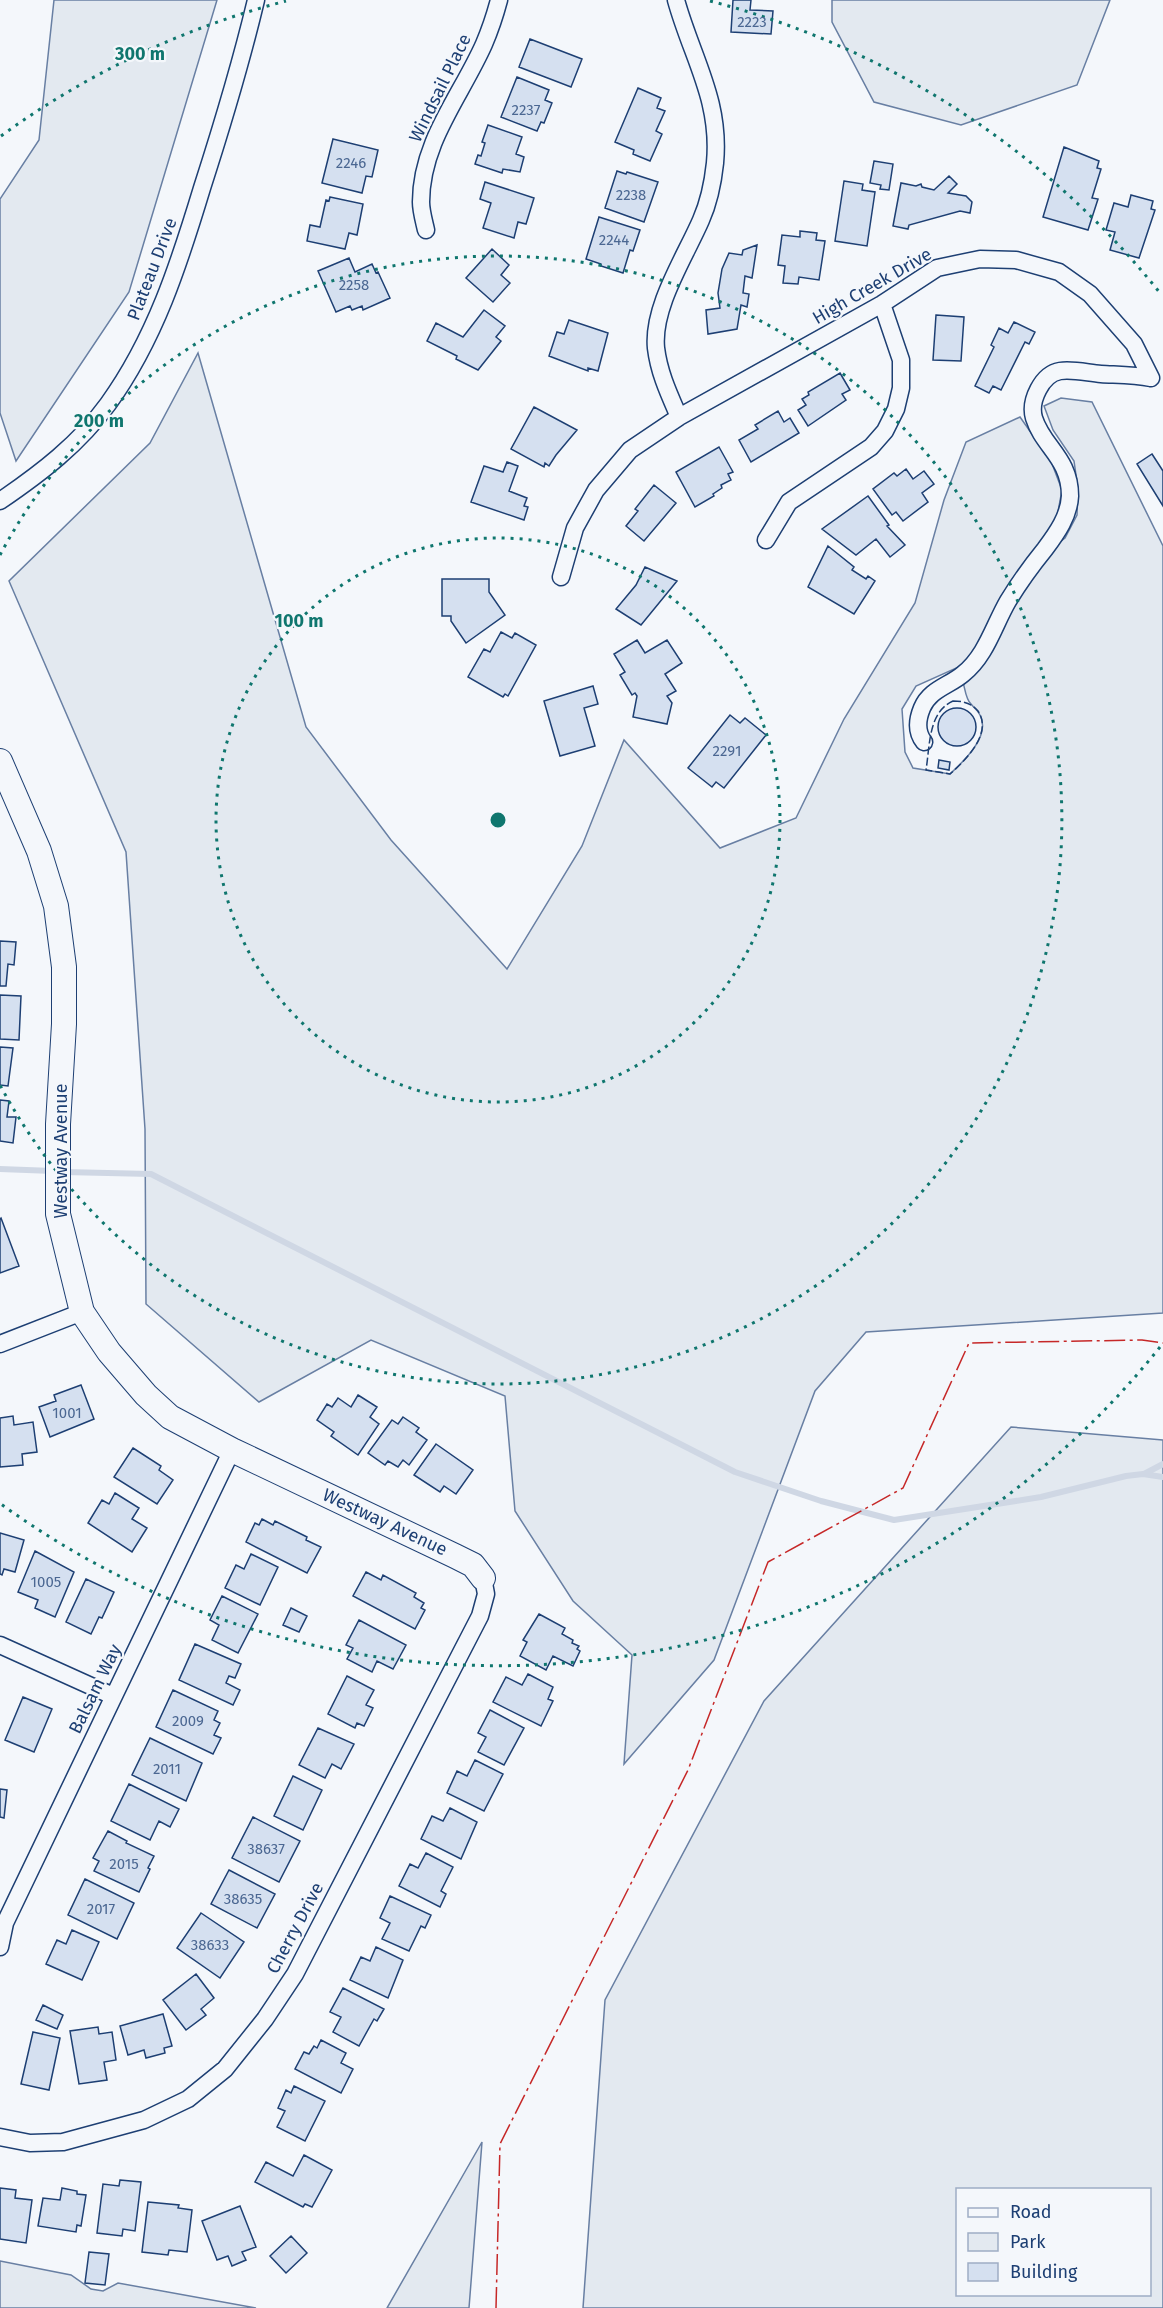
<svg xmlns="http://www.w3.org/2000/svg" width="1163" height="2308" viewBox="0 0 1163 2308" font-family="'Fira Sans',sans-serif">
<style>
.green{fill:#e3e9f0;stroke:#687fa3;stroke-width:1.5;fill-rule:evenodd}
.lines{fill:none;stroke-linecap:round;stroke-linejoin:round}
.stream{stroke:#cfd7e4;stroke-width:6}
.building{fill:#d5e0f0;stroke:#1d3f73;stroke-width:1.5}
.street-casing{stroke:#1d3f73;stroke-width:19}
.secondary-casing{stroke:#1d3f73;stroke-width:26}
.street{stroke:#f4f7fb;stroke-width:16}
.secondary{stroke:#f4f7fb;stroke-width:24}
.fence{stroke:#1d3f73;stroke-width:1.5;stroke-dasharray:8 3;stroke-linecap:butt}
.power{stroke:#c62828;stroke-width:1.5;stroke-dasharray:21 4.5 3 4.5;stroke-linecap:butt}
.ring{fill:none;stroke:#0f766e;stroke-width:3;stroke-dasharray:3 6}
.labels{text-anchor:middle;stroke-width:4.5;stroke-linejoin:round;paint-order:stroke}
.number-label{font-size:15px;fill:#4b6792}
.street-label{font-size:18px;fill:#1d3f73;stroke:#f4f7fb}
.centre{fill:#0f766e;stroke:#f4f7fb;stroke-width:3}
.ring-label{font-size:18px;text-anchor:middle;font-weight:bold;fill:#0f766e;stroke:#f4f7fb;stroke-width:4.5;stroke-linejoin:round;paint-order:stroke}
</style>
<rect width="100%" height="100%" fill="#f4f7fb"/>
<path class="green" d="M54 0H217L129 292 16 461 0 413V199L39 140Z
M832 0H1110L1077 85 961 125 874 102 832 22Z
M198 353 306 727 391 840 507 969 582 846 624 740 720 848 796 818 844 719 915 603 944 500 966 442 1020 417 1051 461 1062 490 1057 517 983 640 961 666 916 686 902 709 905 752 913 768 950 774C964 761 991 736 980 715 978 710 974 708 971 704 966 700 965 689 963 682L1052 548 1065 538 1077 515 1078 489 1074 461 1053 430 1044 406 1061 398 1092 402 1163 546V1313L866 1332 815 1391 714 1660 624 1764 632 1655 573 1601 515 1511 505 1396 371 1340 259 1402 146 1304 145 1129 126 852 9 581 150 443Z
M1011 1427 1163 1440V2308H583L605 2000 764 1701ZM958 2190H1150V2294H958Z
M482 2142 469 2308H387Z
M0 2261 71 2275 91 2289 103 2291 118 2283 256 2308H0Z"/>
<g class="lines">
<path class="stream" d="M0 1169 53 1171
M64 1172 151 1174 735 1472 821 1501 894 1520 1041 1497 1126 1476 1143 1474 1163 1477
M1144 1474 1163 1464"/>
</g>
<path class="building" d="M733 0H751L750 10 773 11 771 34 731 32Z
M530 39 582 59 571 87 519 67Z
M517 77 549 90 545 100 552 103 544 123 541 122 537 131 501 117Z
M638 88 661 98 657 108 665 111 656 131 662 134 650 161 633 154 634 150 615 142Z
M488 125 522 137 516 154 524 157 520 172 503 169 502 173 475 164 478 155 481 156 485 143 482 142Z
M333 139 378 150 372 177 366 176 362 193 322 183Z
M1064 147 1099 161 1097 168 1101 169 1092 198 1098 199 1088 230 1043 217Z
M874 161 893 164 889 190 880 189 881 185 870 183Z
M617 171 626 174 627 172 658 182 644 222 605 208Z
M949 176 957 184 948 193 966 196 972 202 970 213 960 211 909 225 908 229 893 226 901 183 916 186 921 184 922 187 934 190Z
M844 181 863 184 862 190 875 192 867 246 835 241Z
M485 182 534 198 526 224 518 222 514 238 483 228 491 203 480 199Z
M1131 195 1153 201 1151 209 1155 210 1139 258 1110 250 1115 232 1106 230 1114 203 1128 207Z
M330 197 363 204 357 235 349 233 345 249 307 241 310 225 320 227 326 200 329 201Z
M599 217 640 230 633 251 630 250 623 273 601 266V264L586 259Z
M800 231 817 233 816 240 825 241 819 280 799 277 798 284 783 283 785 266 778 265 782 235 800 237Z
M757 245 752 278 745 276 743 293 749 294 747 307 741 305 737 329 708 334 706 310 720 308 718 293 722 269 729 253 742 255 743 250Z
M492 249 509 265 501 275 510 283 493 302 466 278Z
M349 258 355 272 372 264 376 273 378 272 390 298 363 310 362 306 352 310 350 306 336 312 318 271Z
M484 310 505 326 496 337 501 341 478 370 456 359 457 356 427 341 436 323 463 337Z
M936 315 964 317 961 361 933 360Z
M569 320 608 333 598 371 588 368V371L549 356 557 332 564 334Z
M1014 322 1035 332 1029 344 1025 342 1001 390 993 386 989 393 975 386 994 347 991 345 999 328 1008 333Z
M840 373 850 390 842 394 846 400 808 426 798 410 806 405 802 399 809 395 808 392Z
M534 407 577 430 556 455 549 466 545 463 544 467 511 449Z
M778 411 784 422 790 418 799 433 751 462 739 440 758 429 755 425Z
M719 447 733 472 728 474 731 480 721 485 722 488 713 494 714 496 695 507 676 472Z
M1152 454 1163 471V506L1137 464Z
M507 462 518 466 509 491 527 498 524 506 528 507 524 520 471 502 484 466 503 472Z
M906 469 913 479 924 471 934 484 922 493 928 502 903 521 896 512 892 515 873 489 894 473 897 476Z
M654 485 676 503 644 541 626 526 638 511 635 509Z
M868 496 889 525 887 526 905 545 890 557 876 539 856 555 822 529Z
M828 546 854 567 852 570 866 579 868 576 875 581 854 614 808 587Z
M645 567 677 581 641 625 616 609 636 585Z
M442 579H489V592L505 615 466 643 451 621V616H442Z
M501 632 512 638 515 633 536 645 508 696 505 694 503 697 468 677 484 649 490 652Z
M637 640 645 653 667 640 682 663 665 674 676 691 667 696 672 703 667 724 633 717 637 696 635 693 632 695 620 675 625 672 614 654Z
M593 686 598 704 584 708 595 746 560 756 544 701Z
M938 727a19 19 0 1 1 38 0a19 19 0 1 1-38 0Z
M730 715 740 723 745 718 766 735 724 788 716 782 712 787 688 768Z
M939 760 950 762 949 770 938 768Z
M0 941 16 942 14 965 8 964 6 986H0Z
M0 995 21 996 19 1040 0 1039Z
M0 1047 13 1048 8 1086 0 1085Z
M0 1100 9 1101 7 1117H16L13 1143 0 1141Z
M1 1218 19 1266 0 1273V1219Z
M81 1385 94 1419 50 1437 39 1407 56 1401 54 1395Z
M358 1395 377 1407 370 1417 379 1424 358 1455 331 1436 334 1432 317 1420 327 1404 332 1407 338 1398 351 1407Z
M13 1416 14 1425 33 1422 37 1452 22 1454 23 1465 0 1467V1418Z
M403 1417 419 1428 416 1432 427 1440 409 1465 403 1460 398 1467 388 1461 385 1465 368 1453 392 1420 398 1424Z
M436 1444 473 1470 456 1494 444 1486 440 1492 414 1475Z
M133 1448 161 1466 159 1470 173 1480 157 1504 114 1477Z
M115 1493 139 1508 132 1519 147 1528 132 1552 88 1523 102 1500 109 1504Z
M262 1519 273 1525 275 1521 307 1537 306 1540 321 1547 307 1573 246 1542 255 1523 259 1525Z
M0 1533 24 1540 15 1572 4 1569 2 1575 0 1574Z
M35 1551 74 1572 55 1617 35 1608 38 1600 18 1592Z
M251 1554 278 1567 260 1605 225 1588 236 1565 244 1569Z
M366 1572 381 1580 383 1575 416 1593 414 1597 424 1603 421 1608 425 1610 415 1629 353 1596Z
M86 1579 114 1592 102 1618 99 1617 91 1634 66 1622Z
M222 1596 258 1614 238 1653 212 1640 219 1625 210 1620Z
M291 1608 307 1616 299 1632 283 1625Z
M539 1614 565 1628 562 1634 573 1640 572 1643 579 1646 577 1649 580 1651 573 1666 553 1656 546 1670 520 1656 527 1642 523 1640Z
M359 1620 406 1645 393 1669 377 1661 372 1672 347 1659 353 1648 346 1645Z
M195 1644 241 1664 235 1678 229 1676 226 1683 240 1690 233 1705 179 1680Z
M528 1674 553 1687 548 1699 553 1701 541 1726 493 1702 506 1677 522 1685Z
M347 1676 374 1690 366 1705 373 1708 364 1726 357 1723 355 1728 328 1714Z
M173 1690 218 1711 214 1720 220 1723 214 1735 221 1738 213 1754 156 1727Z
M23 1697 52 1709 34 1752 5 1740Z
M490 1710 524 1728 504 1765 478 1752 486 1737 478 1733Z
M318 1728 354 1744 341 1769 332 1764 325 1778 299 1765Z
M150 1738 202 1763 186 1801 132 1775Z
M475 1760 503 1774 484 1811 447 1793 457 1771 467 1776Z
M293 1776 322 1790 303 1830 274 1816Z
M129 1784 179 1809 170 1827 159 1821 150 1840 111 1821Z
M0 1789 7 1790 4 1818 0 1817Z
M450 1808 477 1822 461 1859 421 1839 432 1816 443 1821Z
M253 1817 300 1841 279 1882 232 1858Z
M108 1831 127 1841 126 1843 154 1856 148 1868 150 1869 139 1892 94 1871 99 1861 93 1858Z
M426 1853 453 1867 441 1891 446 1894 440 1907 399 1886 410 1864 418 1868Z
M229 1870 275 1894 257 1928 211 1904Z
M85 1879 134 1903 117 1939 68 1915Z
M390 1896 431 1915 425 1928 421 1926 409 1951 382 1939 390 1923 380 1918Z
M201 1913 244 1942 220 1978 177 1948Z
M72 1930 99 1942 82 1980 46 1964 57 1940 66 1944Z
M376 1947 403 1960 388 1998 350 1980 361 1957 370 1961Z
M196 1974 214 1998 201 2009 206 2015 186 2030 163 2000Z
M343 1988 384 2009 377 2021 374 2019 359 2046 333 2032 341 2017 330 2012Z
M43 2005 63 2015 57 2029 36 2020Z
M163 2014 172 2046 164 2048 165 2053 146 2058 144 2050 128 2055 120 2026Z
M98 2027 99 2034 112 2032 116 2060 104 2062 107 2080 79 2084 70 2031Z
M33 2032 60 2038 49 2090 21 2084Z
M321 2040 346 2053 341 2063 353 2069 341 2093 295 2069 304 2052 309 2054 314 2046 317 2048Z
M294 2086 325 2101 305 2141 277 2127 285 2111 278 2108 286 2090 291 2093Z
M304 2155 332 2170 312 2207 305 2204 303 2207 255 2182 266 2162 293 2176Z
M120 2180 141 2182 135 2231 123 2229 122 2236 97 2233 103 2184 119 2186Z
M0 2188 16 2190 15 2198 32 2200 26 2243 0 2239Z
M62 2188 77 2191V2194L86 2195 81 2226 77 2225 76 2232 38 2226 43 2198 60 2200Z
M148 2202 179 2205 178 2208 192 2210 187 2252 169 2250 168 2255 142 2252Z
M240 2206 256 2247 242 2252 246 2260 232 2266 228 2256 217 2260 202 2221Z
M291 2236 307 2253 286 2273 270 2256Z
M89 2252 109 2254 105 2285 85 2283Z"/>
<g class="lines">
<g class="street-casing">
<path id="street" d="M676 0C692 58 721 100 715 163 713 182 709 202 701 220 685 257 652 307 656 348 659 373 669 394 679 417
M426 230C424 221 421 211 421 202 421 142 461 96 484 44 490 30 495 15 499 0
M0 501C41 473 79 444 108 404 155 339 179 264 202 188 222 126 241 63 256 0
M766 540 789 502 871 447 885 431 896 409 901 388V360L882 304
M561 577 575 528 596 490 630 450 679 417 882 304 937 268 980 259 1016 260 1059 272 1090 294 1134 344 1151 378
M924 742C916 732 917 720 922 708 930 689 949 686 963 674 986 656 994 625 1008 601 1019 583 1032 565 1045 549 1057 533 1069 516 1070 496 1070 458 1043 447 1034 418 1029 401 1042 374 1060 371 1073 369 1088 373 1101 374 1118 375 1134 375 1151 378
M0 1344 82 1312
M0 1645 113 1696
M0 1947 5 1923 232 1450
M0 2137 30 2143 63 2142 144 2120 188 2099 225 2069 265 2019 295 1974 480 1616 486 1594 483 1578"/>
</g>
<g class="secondary-casing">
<path id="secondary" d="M0 761 39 851 56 906 64 967V1024L58 1124V1214L82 1312 109 1352 146 1395 170 1417 232 1450 455 1556 473 1565 483 1578"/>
</g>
<use href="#street" class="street"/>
<use href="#secondary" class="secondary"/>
<path class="fence" d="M953 701C963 701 971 703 978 711 993 733 966 760 950 774L926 770C930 746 928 712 953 701Z"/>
<path class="power" d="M496 2308 500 2144 688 1770 768 1562 903 1488 969 1343 1142 1340 1163 1343"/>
</g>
<g class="ring">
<circle cx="498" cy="820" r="282"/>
<path d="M0 555A564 564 0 1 1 0 1085"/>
<path d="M1160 1347A846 846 0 0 1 1 1504M1 136A846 846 0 0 1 286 1M710 1A846 846 0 0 1 1160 293"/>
</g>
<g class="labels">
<g class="number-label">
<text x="752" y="27">2223</text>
<text x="526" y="115">2237</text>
<text x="351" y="168">2246</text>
<text x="631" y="200">2238</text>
<text x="614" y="245">2244</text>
<text x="354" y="290">2258</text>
<text x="727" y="756">2291</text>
<text x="67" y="1418">1001</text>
<text x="46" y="1587">1005</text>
<text x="188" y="1726">2009</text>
<text x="167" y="1774">2011</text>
<text x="266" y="1854">38637</text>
<text x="124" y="1869">2015</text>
<text x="243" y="1904">38635</text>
<text x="101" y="1914">2017</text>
<text x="210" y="1950">38633</text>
</g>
<g class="street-label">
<text transform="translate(440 88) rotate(-64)" y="6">Windsail Place</text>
<text transform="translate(152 269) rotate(-69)" y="6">Plateau Drive</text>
<text transform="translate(872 286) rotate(-30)" y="6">High Creek Drive</text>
<text transform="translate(61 1151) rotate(-90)" y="6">Westway Avenue</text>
<text transform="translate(385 1522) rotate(25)" y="6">Westway Avenue</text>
<text transform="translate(95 1689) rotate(-64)" y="6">Balsam Way</text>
<text transform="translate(295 1928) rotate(-62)" y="6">Cherry Drive</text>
</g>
</g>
<circle cx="498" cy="820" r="9" class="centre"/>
<g class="ring-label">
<text x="140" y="60">300 m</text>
<text x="99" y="427">200 m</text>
<text x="299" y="627">100 m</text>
</g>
<rect x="956" y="2188" width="195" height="108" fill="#f4f7fb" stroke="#9eadc5" stroke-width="1.5"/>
<rect x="968" y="2208" width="30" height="9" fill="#f4f7fb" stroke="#9eadc5" stroke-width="1.5"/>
<text x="1010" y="2218" font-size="18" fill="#1d3f73">Road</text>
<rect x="968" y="2233" width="30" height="18" fill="#e3e9f0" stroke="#9eadc5" stroke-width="1.5"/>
<text x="1010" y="2248" font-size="18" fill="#1d3f73">Park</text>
<rect x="968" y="2263" width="30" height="18" fill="#d5e0f0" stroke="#9eadc5" stroke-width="1.5"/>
<text x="1010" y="2278" font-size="18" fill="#1d3f73">Building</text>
</svg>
